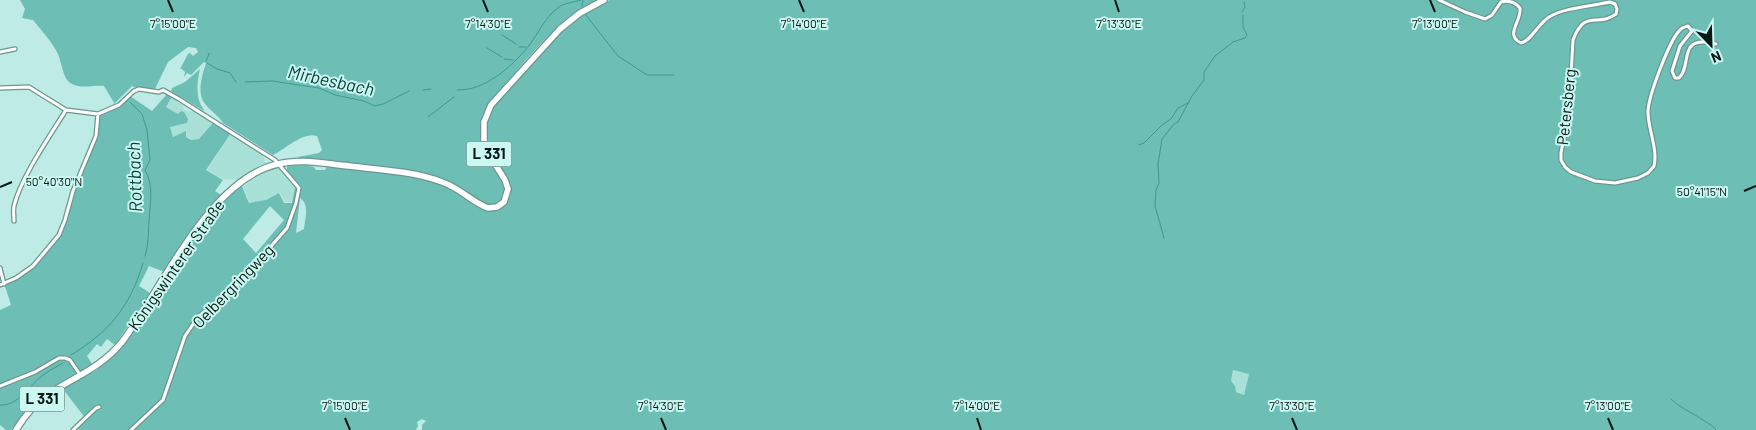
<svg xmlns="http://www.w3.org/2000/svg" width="1756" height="430" viewBox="0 0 1756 430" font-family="Barlow,sans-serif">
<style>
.built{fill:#a9e0d8}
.green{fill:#6dbeb4;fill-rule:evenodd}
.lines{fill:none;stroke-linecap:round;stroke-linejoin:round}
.stream{stroke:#3f998f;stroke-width:1}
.minor-casing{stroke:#6c9791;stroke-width:5.5}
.primary-casing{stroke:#6c9791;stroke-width:8}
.minor{stroke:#fff;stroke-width:3}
.primary{stroke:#fff;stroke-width:5.5}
.ticks{fill:none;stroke:#061714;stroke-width:2}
.labels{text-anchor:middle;stroke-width:4;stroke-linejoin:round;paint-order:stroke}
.shield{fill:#cbf9f2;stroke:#415b57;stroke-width:1}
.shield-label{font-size:15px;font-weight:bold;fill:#061714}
.street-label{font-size:16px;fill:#061714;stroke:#cbf9f2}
.water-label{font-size:18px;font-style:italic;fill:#06403b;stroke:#cbf9f2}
.ticks-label{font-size:12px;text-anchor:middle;fill:#061714;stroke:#cbf9f2;stroke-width:4;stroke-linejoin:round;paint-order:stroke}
</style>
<rect width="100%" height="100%" fill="#beebe5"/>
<path class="built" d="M171 98 183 105V108L188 112 194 110 213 123 199 139 191 140 186 137 185 131 173 137 170 127 186 123 178 114 165 106Z
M231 133 262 154 269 170 278 167 295 187 292 202H285L280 193 266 200 250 203 240 180 223 179 207 170Z
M1233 370 1249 374 1244 395 1236 392 1231 382Z"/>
<path class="green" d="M20 0H599C554 20 522 66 490 102 483 114 479 125 481 139 484 156 517 187 500 202 497 205 491 206 486 205 474 201 459 187 446 181L318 160 299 159 298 157 319 153 322 150 317 136C304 131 285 149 273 155L223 123C218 115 212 112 206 105 196 94 202 76 206 63L204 62 191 75 187 73 184 77 176 82 184 77 185 72 182 69H180L188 54 190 53 193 56 198 52 196 48 188 47 168 62 154 91 138 89 132 86 115 103 116 106 104 86C94 85 82 89 72 84 62 79 62 61 57 52 52 42 41 30 33 20L22 18 25 9Z
M610 0H1756V430H422V425L426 421 422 419 417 422 418 426 416 430H79L77 428 86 419 63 389 97 370 112 355 207 218 224 197 241 184 249 203 266 200 279 193 284 203H292L295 187 299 185 287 170V166L306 165 314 167 316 170H325L328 165C364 170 407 171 440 183 456 189 480 211 494 210 506 209 513 197 510 185 504 165 482 152 486 127 487 120 491 108 496 103 505 90 518 78 529 66 544 50 559 31 577 18 587 11 599 5 610 0ZM300 198C310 205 305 218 304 229L296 233ZM270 206 284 220 256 253 243 239ZM1233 370 1249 374 1244 395 1236 392 1235 386 1231 381Z
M200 69C197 82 195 98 204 110V111L171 91 172 88 185 82Z
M167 94 171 98 166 107 178 114 181 111 184 112 188 119 187 123 170 127 173 137 186 131V137L191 140 199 139 213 123 231 133 206 170 223 180 215 191 221 195 204 215 165 272 149 266 139 286 150 293 115 345 107 339 101 347 97 344 87 356 92 364 38 398 11 430H6L0 425V310L11 305 5 286 29 271 50 248 65 220 82 165 95 137 97 115 120 106 130 96 152 111Z"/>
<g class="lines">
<path class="stream" d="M582 6 583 0
M1242 12 1245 7 1244 2
M585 14 618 56 647 75H674
M502 35 516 44
M519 47H526
M487 48 502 57
M504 59 513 60
M206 61 209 54 208 53
M207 63 217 69 230 73 236 82
M245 82 272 81 319 88 335 95 364 101 375 106 383 104 409 91
M423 90 431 89
M457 90C485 91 511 67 528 47 538 34 545 17 559 7 564 3 575 2 581 0
M130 102 142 114 147 130 150 160 145 170C154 185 150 204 149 221 148 234 149 243 145 256
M428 117 454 97
M1139 145 1144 143 1162 125 1171 119 1178 108 1188 103
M1164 238 1155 206 1156 190 1159 183 1158 164 1162 139 1173 125 1178 122 1192 96 1204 80V72L1215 56 1233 42 1245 38 1247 35 1243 27V15
M71 355C109 332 130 307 143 263
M1671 399C1680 408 1693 413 1703 420 1708 424 1713 425 1716 430
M0 405C17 407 30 385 42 376 48 371 56 367 63 363"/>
<g class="minor-casing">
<path id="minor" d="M1439 0 1465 12 1485 19 1492 15 1501 2C1509 0 1515 2 1520 8 1522 21 1504 35 1521 43 1531 41 1538 24 1549 17 1563 8 1592 6 1610 2L1615 4 1617 9 1616 14C1597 28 1585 8 1573 40L1569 110 1561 153V160L1565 167 1571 172 1595 181 1615 183 1638 178 1648 173 1654 166C1658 149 1648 129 1648 112 1648 97 1670 38 1681 29 1683 27 1685 27 1688 26L1692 31 1680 46 1672 71 1675 78H1679C1693 65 1676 34 1716 44
M0 52 15 49
M0 88 29 87 66 110 98 114 119 105 134 91 139 89 159 92 163 90 179 99 275 160 299 188 296 203 287 228 238 284 198 317 185 336 163 400 131 430
M14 221C14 216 13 211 14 206 21 177 50 136 66 110
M0 268 4 284
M0 285 16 278 33 266 59 235 65 220 73 191 96 136 98 114
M0 386 35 372 59 358H65L70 360 81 376
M73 430 96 408 99 407"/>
</g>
<g class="primary-casing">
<path id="primary" d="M16 430C24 417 33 405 46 396 73 377 100 369 122 342 162 289 209 179 278 164 301 158 326 164 349 166 380 170 413 171 442 182 460 188 472 202 488 208L497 207 504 202 508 189 505 180 488 153 484 140V122L491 105 560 29 580 13 604 0"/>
</g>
<use href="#minor" class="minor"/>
<use href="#primary" class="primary"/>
</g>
<path class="ticks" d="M168 0 173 12M483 0 488 12M799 0 804 12M1115 0 1119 12M1430 0 1435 12M0 187 12 182M1744 191 1756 186M345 418 350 430M661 418 666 430M977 418 981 430M1292 418 1297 430M1608 418 1613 430"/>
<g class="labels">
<g class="shield">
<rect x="466.5" y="141.5" width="45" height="25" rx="4"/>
<rect x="19.5" y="386.5" width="45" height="25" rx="4"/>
</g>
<g class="shield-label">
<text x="489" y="159">L 331</text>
<text x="42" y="404">L 331</text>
</g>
<g class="street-label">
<text transform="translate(1566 107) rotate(-84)" y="6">Petersberg</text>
<text transform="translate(176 265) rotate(-55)" y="6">Königswinterer Straße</text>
<text transform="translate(233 286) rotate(-46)" y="6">Oelbergringweg</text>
</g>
<g class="water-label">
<text transform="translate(331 81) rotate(12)" y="6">Mirbesbach</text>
<text transform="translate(135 177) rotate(-92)" y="6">Rottbach</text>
</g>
</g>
<g class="ticks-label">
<text x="173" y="28">7°15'00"E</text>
<text x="488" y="28">7°14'30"E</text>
<text x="804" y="28">7°14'00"E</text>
<text x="1119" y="28">7°13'30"E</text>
<text x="1435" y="28">7°13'00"E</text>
<text x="54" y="186">50°40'30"N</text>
<text x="1702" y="196">50°41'15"N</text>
<text x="345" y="410">7°15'00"E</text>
<text x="661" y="410">7°14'30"E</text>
<text x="977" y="410">7°14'00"E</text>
<text x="1292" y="410">7°13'30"E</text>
<text x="1608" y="410">7°13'00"E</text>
</g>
<g transform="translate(1711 45) rotate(157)" stroke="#cbf9f2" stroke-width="4" paint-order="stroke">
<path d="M0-4L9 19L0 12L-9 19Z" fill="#061714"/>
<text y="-8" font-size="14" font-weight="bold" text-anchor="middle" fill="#061714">N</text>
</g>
</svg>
